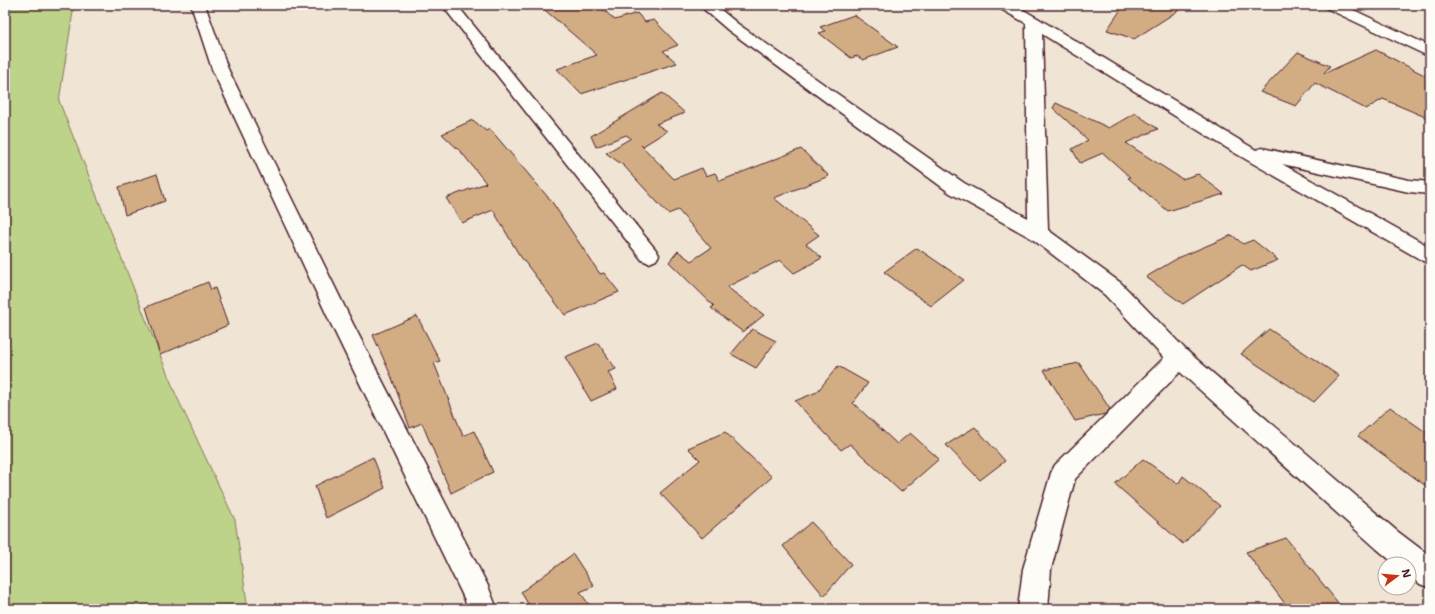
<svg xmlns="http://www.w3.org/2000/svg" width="1435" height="614" viewBox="0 0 1435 614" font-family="'Shantell Sans',sans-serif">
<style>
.green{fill:#bdd389;stroke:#84795a}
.building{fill:#d2ad84;stroke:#4a1f2b}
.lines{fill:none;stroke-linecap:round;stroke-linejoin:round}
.minor-casing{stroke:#4a1f2b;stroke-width:3}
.tertiary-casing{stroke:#4a1f2b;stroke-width:3}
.minor{fill:#fdfcf7;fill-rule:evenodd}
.tertiary{fill:#fdfcf7;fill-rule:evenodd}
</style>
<rect width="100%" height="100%" fill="#f0e4d4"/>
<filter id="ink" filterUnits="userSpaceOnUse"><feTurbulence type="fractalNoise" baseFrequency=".025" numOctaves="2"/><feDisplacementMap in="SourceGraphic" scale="8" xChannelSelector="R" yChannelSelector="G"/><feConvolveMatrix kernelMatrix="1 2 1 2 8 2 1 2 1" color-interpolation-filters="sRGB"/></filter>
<g filter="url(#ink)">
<path class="green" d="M5 5H74L59 101 176 395 235 520 248 609H5Z"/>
<path class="building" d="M539 5H598L615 20 637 13 645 22 654 20 678 45 663 51 677 63 581 94 557 69 597 55Z
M1124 5H1187L1134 39 1107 30Z
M854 15 898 47 863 60 857 56 851 58 819 33 825 31 820 27Z
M1376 50 1430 78V119L1383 99 1366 109 1315 83 1296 106 1260 92 1298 52 1330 66 1323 74Z
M662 93 685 113 656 124 667 131 643 146 641 145 674 179 702 168 706 176 715 173 720 181 801 149 829 176 774 198 819 235 806 244 822 258 794 273 780 260 727 287 764 315 743 332 711 308 714 306 669 262 678 251 691 261 711 248 678 210 668 214 624 166 606 153 631 138 626 135 596 147 591 136Z
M1056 103 1109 128 1135 113 1158 129 1126 143 1182 179 1198 174 1224 194 1168 211 1128 178 1130 177 1103 153 1080 163 1072 149 1088 140 1053 108Z
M473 120 486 131 490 129 552 202 600 274 604 273 619 292 565 315 518 253 493 210 462 223 446 198 486 183 462 153 442 134Z
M157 174 165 201 125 215 119 187Z
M1232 235 1243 244 1253 240 1278 260 1251 271 1242 265 1183 304 1146 277 1178 258Z
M917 248 964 280 931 306 884 272Z
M208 282 211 290 215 288 228 325 160 355 146 307Z
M417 316 440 361 434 363 463 436 474 431 493 472 451 493 422 423 410 428 392 378 373 335Z
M752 329 776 341 756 368 731 354Z
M1269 329 1339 376 1314 402 1241 354Z
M598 343 616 369 608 372 617 389 591 401 565 357Z
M1079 363 1110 409 1105 414 1075 421 1044 370Z
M838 366 868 383 853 403 897 444 910 433 939 459 901 492 850 444 841 450 795 401 817 392Z
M1390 407 1430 435V489L1358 436Z
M975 427 1005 461 980 480 946 445Z
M725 432 772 477 702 538 660 493 700 460 688 448Z
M373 457 385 488 326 518 315 486Z
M1143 459 1178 484 1183 476 1220 506 1183 544 1115 484Z
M811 522 851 564 824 596 783 546Z
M1286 538 1343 609H1289L1246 552Z
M573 554 594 586 580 592 592 609H531L521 592Z"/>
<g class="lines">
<g class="minor-casing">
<path id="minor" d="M191 5H205L228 69 353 324 488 586 497 609H467L465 600 331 324 212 69Z
M442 5H457L656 250 659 255 656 260 649 263 642 260Z
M699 5H715L738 24 964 183 1028 218 1026 22 1029 19 1034 17 1039 19 1256 150 1262 148 1409 180 1430 182V194L1409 192 1282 164 1430 247V264L1423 261 1235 153 1042 34 1048 230 1121 283 1187 351 1397 531 1430 556V588L1420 584 1409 575V564H1395L1377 549 1180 372 1075 479 1051 569 1048 609H1018L1023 569 1051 473 1055 465 1164 358 1105 295 1031 238 950 193 728 30Z
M1324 5H1343L1430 46V57L1326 8Z"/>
</g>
<g class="tertiary-casing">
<path id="tertiary" d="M997 5H1015L1039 19 1042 22 1039 25 1034 27 1029 25 999 8Z"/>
</g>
<use href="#minor" class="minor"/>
<use href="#tertiary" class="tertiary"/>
</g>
</g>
<rect width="1435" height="614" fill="none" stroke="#fdfcf7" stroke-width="20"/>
<rect x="10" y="10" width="1415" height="594" fill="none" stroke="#4a1f2b" stroke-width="1.5" filter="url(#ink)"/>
<g transform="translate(1397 576) rotate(74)"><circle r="19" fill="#fdfcf7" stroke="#b5a4a5"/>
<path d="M0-3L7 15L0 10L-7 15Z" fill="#c8321e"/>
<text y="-6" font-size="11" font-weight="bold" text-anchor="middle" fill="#4a1f2b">N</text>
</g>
</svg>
